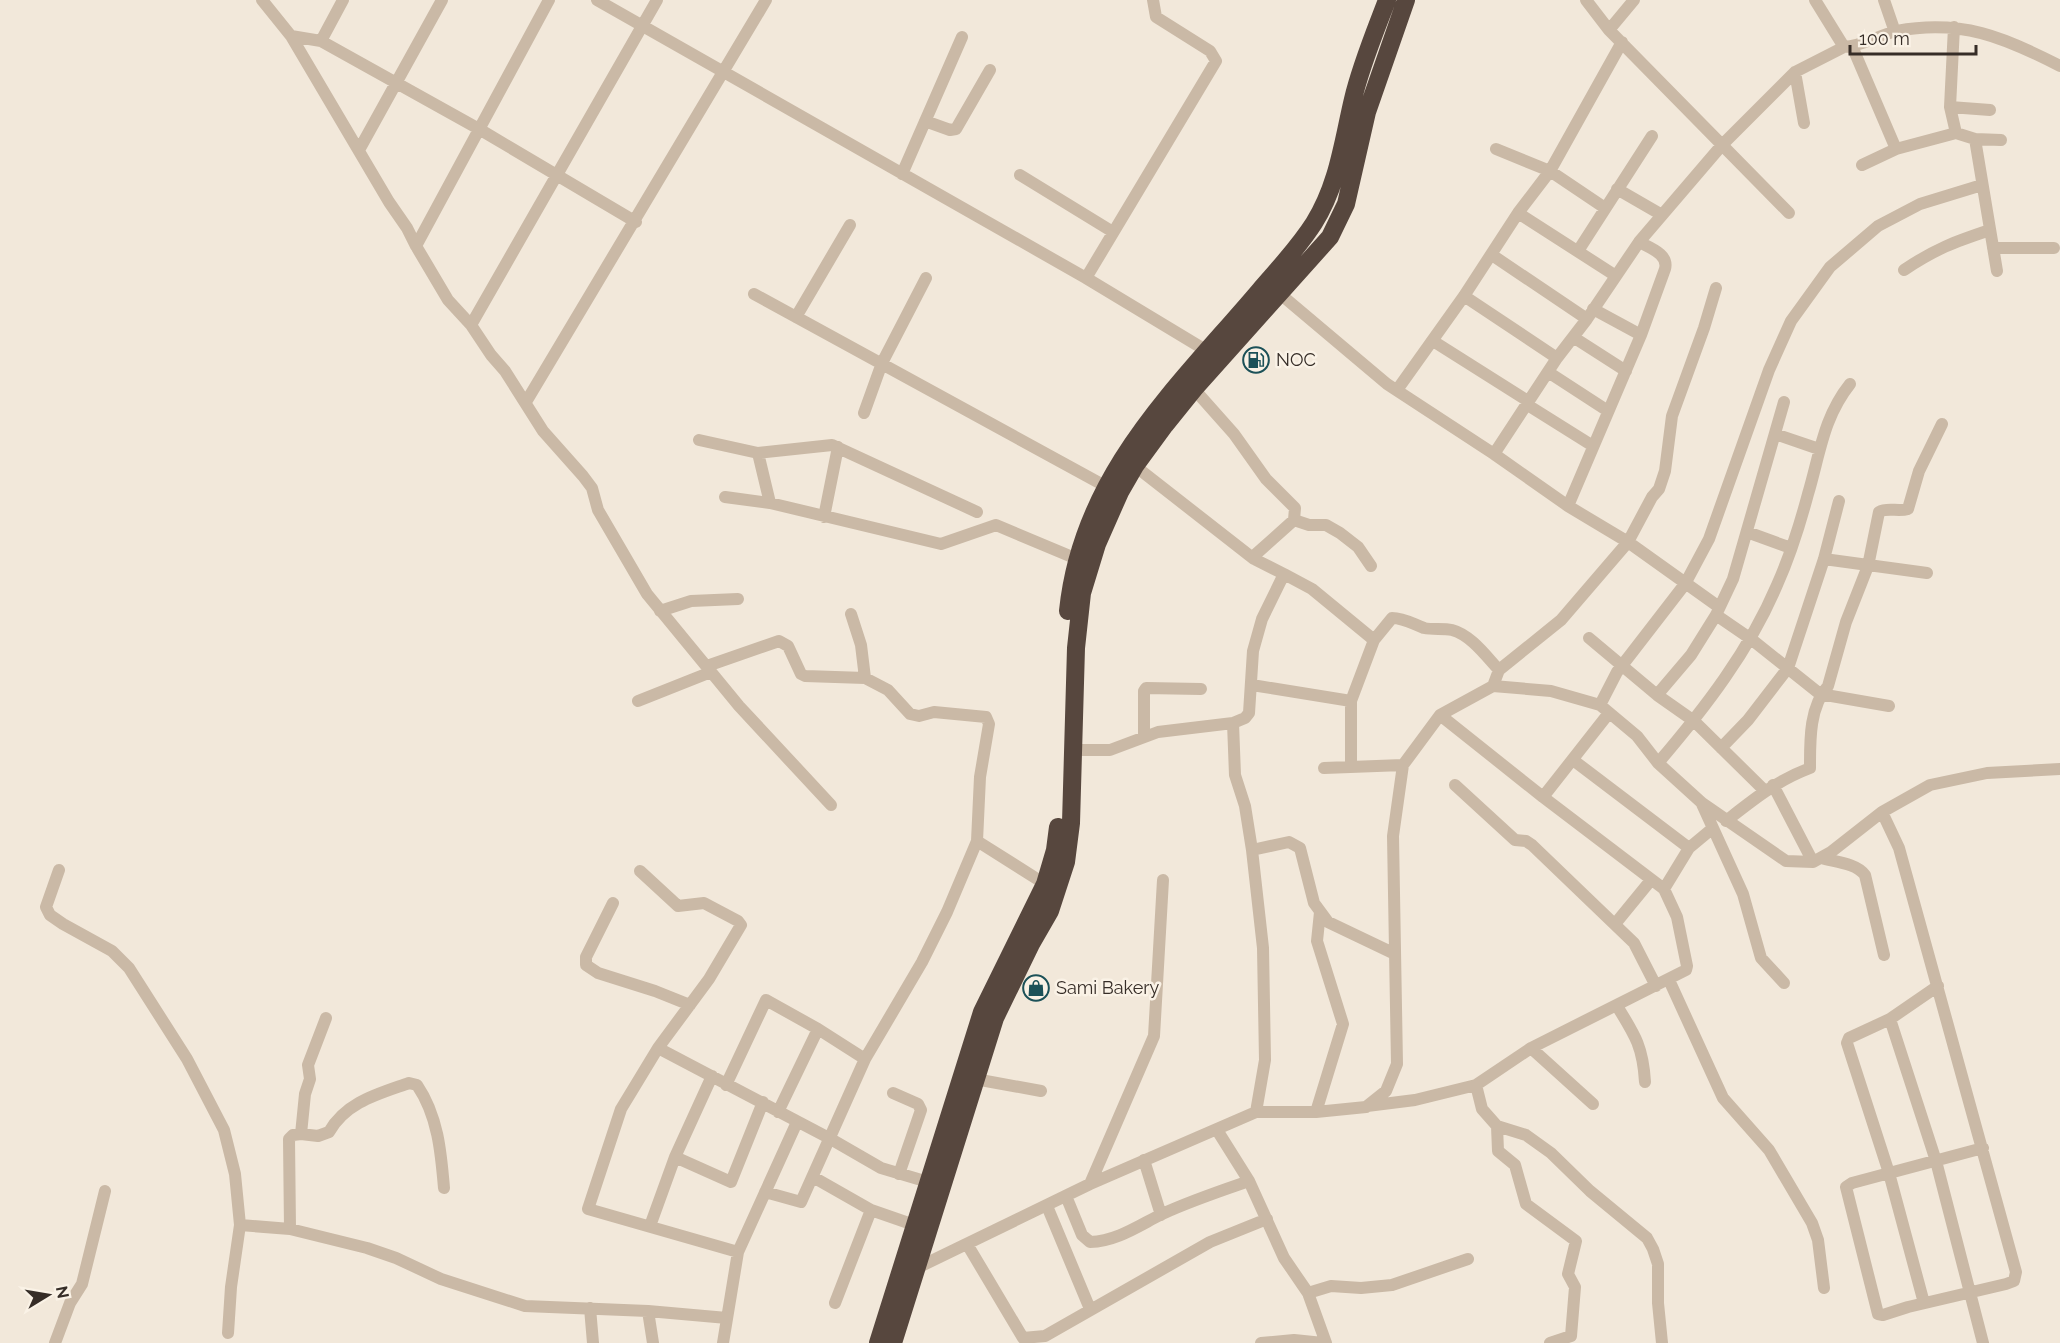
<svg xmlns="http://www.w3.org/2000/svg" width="2060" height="1343" viewBox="0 0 2060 1343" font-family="Raleway,sans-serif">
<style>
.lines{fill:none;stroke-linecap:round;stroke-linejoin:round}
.minor{stroke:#cab9a6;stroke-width:12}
.highway{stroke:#57473e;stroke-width:18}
.labels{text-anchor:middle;stroke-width:5;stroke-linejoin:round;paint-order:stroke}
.poi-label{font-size:18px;fill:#362d27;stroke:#faf2e6;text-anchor:start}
</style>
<rect width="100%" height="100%" fill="#f2e8da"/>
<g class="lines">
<path class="minor" d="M262 0 291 36 389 202 407 228 416 246 448 300 471 325 491 355 505 371 543 431 583 476 592 488 598 510 647 594 739 706 831 805
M597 0 1086 278 1212 354
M1586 0 1609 30 1789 213
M1815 0 1844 47
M1884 0 1895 32
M1954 27 1950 107 1956 133 1975 139 1997 271
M1609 30 1634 0
M291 36 321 41 479 129 636 222
M321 41 343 0
M1852 46 1896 149
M1795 72 1804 123
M1950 107 1990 110
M925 121 950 130 956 129 990 70
M1975 139 2001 140
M1496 149 1550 171 1605 208
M359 150 442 0
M1862 165 1896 149 1956 133
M902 174 962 37
M1020 175 1113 232
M1617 189 1662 215
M1518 213 1616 276
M416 246 549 0
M1993 248H2054
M1578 251 1652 136
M1492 255 1587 319
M1904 270C1935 249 1954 242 1990 230
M1086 278 1216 61 1210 51 1156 17 1153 0
M1716 288 1704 328 1672 416 1665 471 1659 489 1652 497 1628 542 1719 607
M1279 293 1387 384 1494 454 1568 506 1628 542 1561 620 1499 670 1493 686
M754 294 1105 486
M1464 296 1557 358
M1593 309 1641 335
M796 317 850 225
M471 325 657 0
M1573 337 1626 371
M1433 341 1528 401
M1548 372 1608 411
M1194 389 1234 434 1266 479 1295 508 1294 520 1256 554 1254 559
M1397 390 1464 296 1518 213 1550 171 1622 42
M526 402 766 0
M1526 404 1593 446
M864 413 882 363 926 278
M1775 434 1819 449
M699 440 758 453 832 445 977 512
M758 453 770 503
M1494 454 1557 358 1587 319 1639 242 1722 145 1795 72 1844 47C1863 46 1879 35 1897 31 1961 19 2004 37 2060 66
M1135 466 1254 559 1284 574 1262 619 1253 651 1249 713 1245 718 1233 723 1235 775 1245 806 1252 850
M725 497 770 503 941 544 996 525 1077 559
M1568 506 1641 335 1665 269C1669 254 1650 248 1639 242
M824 517 838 447
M1294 520 1309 525H1326L1340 533 1358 547 1371 566
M1747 532 1791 548
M1824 559 1927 573
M1284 574 1312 589 1374 640
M660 611 691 601 738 599
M851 614 861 645 865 678
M1716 615 1751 639 1820 694 1889 706
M1589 638 1657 695 1694 721 1764 790
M707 666 779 641 788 646 801 674 805 676 865 678 888 690 910 714 919 716 934 712 986 717 989 724 980 777 977 841 947 912 922 962 865 1059 801 1202 765 1192
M1252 685 1351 701
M1657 695 1691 655 1716 615 1733 579 1784 402
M638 701 711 672
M1600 705 1617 672 1685 584 1709 539 1769 370 1791 321 1830 267 1878 226 1920 204 1982 185
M1440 715 1543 797 1664 889
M1144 737V691L1146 688 1201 689
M1721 748 1748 720 1788 668 1824 559 1839 501
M1073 750H1110L1158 732 1233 723
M1573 760 1689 848
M1658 763C1705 708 1749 651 1777 585 1790 556 1800 524 1808 494 1820 454 1823 418 1850 384
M1351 767V701L1374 640 1392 618C1404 618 1413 624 1424 628 1433 630 1443 628 1452 630 1471 635 1486 656 1499 670
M1324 768 1403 765
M1455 785 1515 840 1526 841 1532 845 1634 943 1656 986
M1773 785 1813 862
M1543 797 1609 713
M1702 804 1743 894 1761 958 1784 983
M1882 812 1899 848 2016 1272 2014 1281 2006 1284 1908 1307 1883 1315 1878 1314 1846 1187 1852 1183 1983 1148
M1726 821C1754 799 1776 781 1810 768 1810 742 1809 707 1828 686L1846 622 1868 566 1879 512C1887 507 1898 512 1908 509L1919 471 1942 424
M977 841 1045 884
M1821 858C1835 862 1856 863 1865 875L1884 955
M59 870 46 907 50 915 63 924 112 951 129 968 187 1059 224 1130 235 1174 240 1225 231 1287 228 1333
M640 871 678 906 704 903 738 921 741 925 709 979 658 1048 621 1109 588 1209 738 1252
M613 903 586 957V965L598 973 655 991 690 1005
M1615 924 1651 880
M1669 980 1723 1098 1769 1150 1812 1223 1818 1240 1824 1288
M1617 1006C1635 1035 1643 1047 1645 1082
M326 1018 308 1065 310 1079 305 1094 301 1134 293 1135 289 1139 290 1229 367 1248 396 1258 441 1279 525 1306 648 1311 727 1318
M1890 1019 1936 1161 1983 1343
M658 1048 829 1138 881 1168 928 1182
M1531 1048 1593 1104
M975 1079 1041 1091
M726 1085 766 1000 818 1029 865 1059
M1476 1085 1482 1109 1497 1126 1526 1135 1551 1153 1590 1191 1647 1238 1653 1249 1658 1264V1303L1662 1343
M893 1093 918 1104 921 1110 899 1174
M1367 1106 1415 1100 1476 1085 1531 1048 1686 970 1687 966 1677 917 1664 889 1689 848 1713 828
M778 1112 818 1029
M1256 1112 1265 1060 1263 948 1252 850 1289 842 1300 848 1314 903 1328 922 1395 954
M1316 1112 1343 1024 1317 941 1320 912
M1497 1126 1498 1151 1515 1165 1526 1204 1576 1241 1568 1274 1575 1287 1571 1336 1550 1343
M1217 1130 1249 1181 1284 1258 1308 1293 1326 1343
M301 1134 318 1136 329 1132C346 1102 378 1094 409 1083L417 1085C438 1116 441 1152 444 1188
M675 1157 731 1182 763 1102
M1144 1160 1161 1215
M813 1177 871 1210 920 1227
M1090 1184 1154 1036 1163 880
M1066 1196 1082 1235 1090 1242C1117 1241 1138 1226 1162 1214 1190 1201 1220 1191 1249 1181
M1047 1206 1090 1309
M240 1225 290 1229
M650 1226 675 1157 712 1076
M967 1244 1023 1338 1045 1336 1210 1242 1267 1219
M917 1268 1090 1184 1256 1112H1316L1366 1107 1386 1091 1397 1064 1393 836 1403 765 1440 715 1493 686 1551 691 1600 705 1637 736 1658 763 1702 803 1786 861 1813 862 1831 852 1882 812 1930 785 1987 773 2060 769
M1308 1293 1331 1286 1361 1288 1392 1285 1468 1259
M835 1303 871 1210
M1924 1303 1889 1173 1847 1043 1849 1038 1890 1019 1938 986
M590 1308 593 1343
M648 1311 653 1343
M55 1343 70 1303 82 1284 105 1191
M723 1343 738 1252 797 1122
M1261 1343 1294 1340 1323 1343"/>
<path class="highway" d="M1068 611C1082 474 1176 389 1260 290 1279 268 1298 248 1314 223 1338 185 1343 141 1353 99 1361 65 1375 32 1387 0
M878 1343 982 1012 1045 884 1055 850 1058 827
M893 1343 995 1018 1031 944 1050 911 1066 862 1071 823 1076 648 1082 593 1097 544 1120 492 1135 466 1165 425 1194 389 1330 237 1346 204 1367 112 1406 0"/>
</g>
<defs>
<g id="fuel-ring" transform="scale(1.35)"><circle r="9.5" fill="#faf2e6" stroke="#1c5158" stroke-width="1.5"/><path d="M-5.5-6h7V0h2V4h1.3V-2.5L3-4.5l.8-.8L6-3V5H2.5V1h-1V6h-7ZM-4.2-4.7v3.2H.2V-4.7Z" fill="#1c5158"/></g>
<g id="shop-ring" transform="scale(1.35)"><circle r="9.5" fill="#faf2e6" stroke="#1c5158" stroke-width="1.5"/><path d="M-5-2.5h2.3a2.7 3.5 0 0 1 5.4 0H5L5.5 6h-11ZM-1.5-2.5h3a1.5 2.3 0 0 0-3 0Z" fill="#1c5158"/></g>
</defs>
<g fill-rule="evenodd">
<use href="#fuel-ring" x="1256" y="360"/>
<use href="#shop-ring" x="1036" y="988"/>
</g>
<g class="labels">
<g class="poi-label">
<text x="1276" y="366">NOC</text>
<text x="1056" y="994">Sami Bakery</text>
</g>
</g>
<g transform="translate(48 1295) rotate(79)" stroke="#faf2e6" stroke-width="4.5" paint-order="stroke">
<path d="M0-4.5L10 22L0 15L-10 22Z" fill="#362d27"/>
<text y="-9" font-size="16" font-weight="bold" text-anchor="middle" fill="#362d27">N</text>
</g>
<path d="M1850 45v9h126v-9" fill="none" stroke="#362d27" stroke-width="3"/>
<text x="1859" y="45" font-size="18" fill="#362d27" stroke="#faf2e6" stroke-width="4.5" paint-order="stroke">100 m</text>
</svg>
